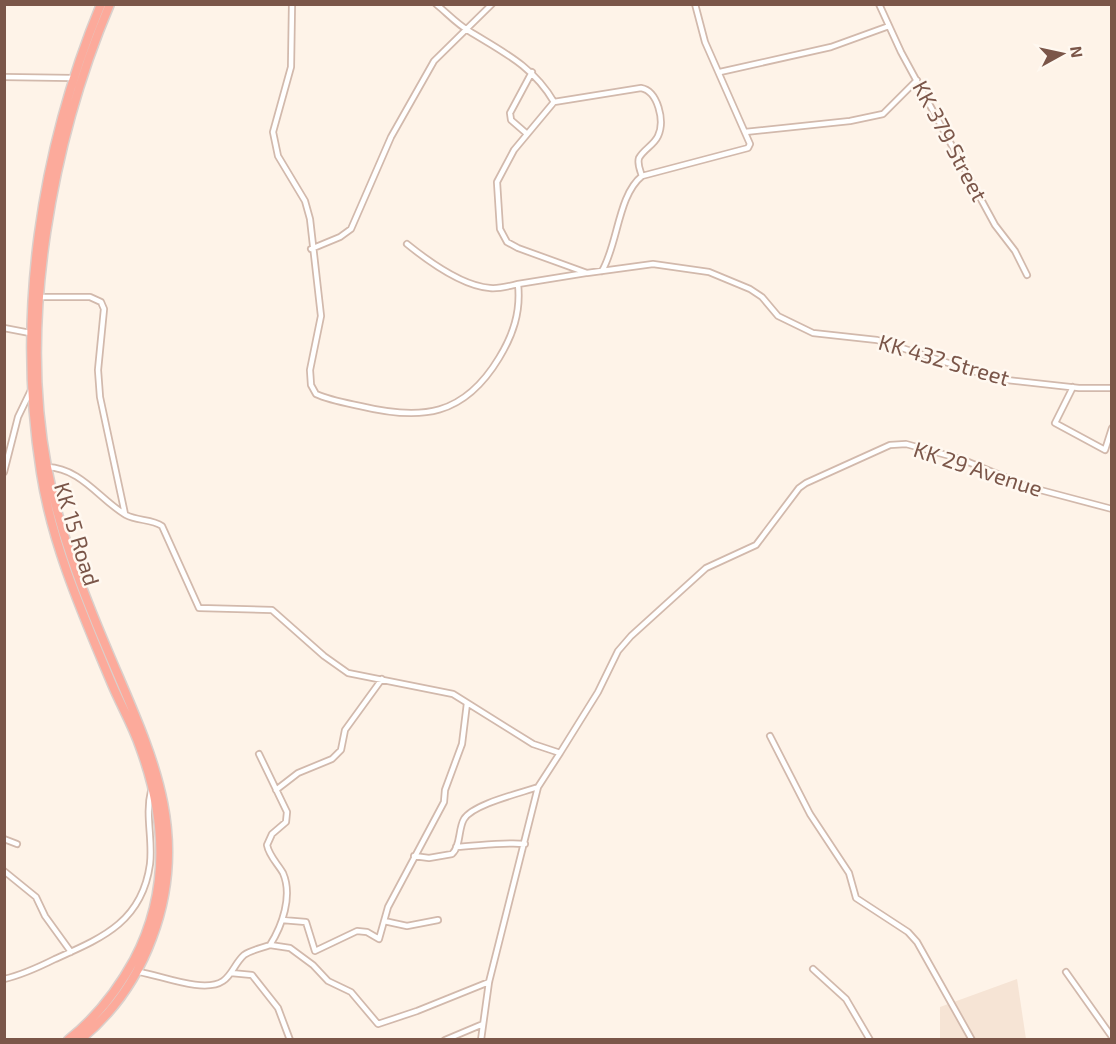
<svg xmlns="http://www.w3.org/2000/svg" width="1116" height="1044" viewBox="0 0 1116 1044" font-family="'Exo 2',sans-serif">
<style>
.residential{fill:#f6e4d5}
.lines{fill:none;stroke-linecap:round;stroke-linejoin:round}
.street-casing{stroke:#d2b9ac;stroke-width:8}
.highway-casing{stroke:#dad0cc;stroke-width:11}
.street{stroke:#fff;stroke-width:4.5}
.highway{stroke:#fcaa9b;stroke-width:8}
.labels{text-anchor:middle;stroke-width:5;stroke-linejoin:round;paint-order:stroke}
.street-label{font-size:22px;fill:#7b5649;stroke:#fff8f0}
</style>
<rect width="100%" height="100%" fill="#fef3e8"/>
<path class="residential" d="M1017 979 1026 1039 940 1040V1007Z"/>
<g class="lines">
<g class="street-casing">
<path id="street" d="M292 4 291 67 273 132 278 156 305 201 310 219 321 316 310 370 311 385 316 394C329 400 346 403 360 406 422 421 464 416 499 358 513 335 521 312 518 284L586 273
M436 4C447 13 457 24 469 31 503 52 533 66 554 102L514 150 497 182 500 229 507 242 518 248 587 273 653 264 709 272 750 289 762 297 778 316 813 333 877 340 998 379 1079 388H1112
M879 4 901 52 995 225 1015 251 1027 275
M720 72 831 47 889 26
M4 77 72 78
M554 102 641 88C658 91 665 121 658 136 654 145 644 149 639 158 637 164 640 170 642 176 618 195 618 244 602 271
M745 132 850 121 883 114 917 80
M526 133 511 120 510 113 532 72
M642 176 748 148 750 144 705 42 695 4
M407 244C428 261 462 286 490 288 499 289 509 286 518 284
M311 249 340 237 351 229 391 137 434 61 492 4
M41 297H90L101 302 104 309 98 370 100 397 125 514
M4 328 30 333
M1073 387 1055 423 1105 450 1112 428
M47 467C81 468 100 500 126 515 137 521 152 519 162 526L199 608 272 610 324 656 348 673 453 694 533 744 560 753 598 692 618 651 631 636 706 568 756 545 799 488 806 483 890 445 906 444 961 459 1029 487 1112 509
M4 472 18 417 31 390
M770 736 810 814 849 873 856 898 908 932 917 942 972 1040
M276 790 298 773 332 759 341 750 345 730 382 679
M4 839 17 844
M456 847C479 846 502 842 525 844
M414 856 429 858 452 854C461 846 458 829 464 819 473 804 521 793 538 787
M4 871 36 897 45 916 71 952
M282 920 306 922 315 951 357 931 367 932 379 939 388 907 444 802 445 790 462 744 467 703
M384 921 407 926 438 920
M270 945 290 948 313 965 328 981 351 992 378 1024 417 1011 489 982
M813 969 846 999 870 1040
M139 972C160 975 204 994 223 981 232 975 235 963 244 955 251 950 262 948 270 945 282 926 293 896 283 873 278 864 269 856 267 845L272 834 286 822 287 812 259 754
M1066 972 1112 1037
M231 973 252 975 278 1008 290 1040
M4 979C22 975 39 967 55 959 102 938 142 922 150 864 153 840 145 815 151 791
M445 1040 483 1024
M481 1040 489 982 538 787 560 753"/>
</g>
<g class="highway-casing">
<path id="highway" d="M68 1040C96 1018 117 991 134 960 170 892 166 818 140 747 132 724 120 704 111 682 83 615 52 545 41 473 16 316 40 151 101 4
M80 1040C114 1012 137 979 152 938 193 830 148 747 107 649 82 590 59 530 47 467 19 320 52 141 110 4"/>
</g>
<use href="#street" class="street"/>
<use href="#highway" class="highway"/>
</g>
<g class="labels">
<g class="street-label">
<text transform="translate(950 141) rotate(62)" y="8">KK 379 Street</text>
<text transform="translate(944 360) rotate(16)" y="8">KK 432 Street</text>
<text transform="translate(978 469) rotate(18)" y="8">KK 29 Avenue</text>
<text transform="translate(77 534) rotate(73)" y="8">KK 15 Road</text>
</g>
</g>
<rect width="1116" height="1044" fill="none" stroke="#7b5649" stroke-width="12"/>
<g transform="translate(1062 54) rotate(82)" stroke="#fff8f0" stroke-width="4.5" paint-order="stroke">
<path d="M0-4.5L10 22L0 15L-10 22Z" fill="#7b5649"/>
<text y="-9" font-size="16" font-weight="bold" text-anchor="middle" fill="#7b5649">N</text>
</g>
</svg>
